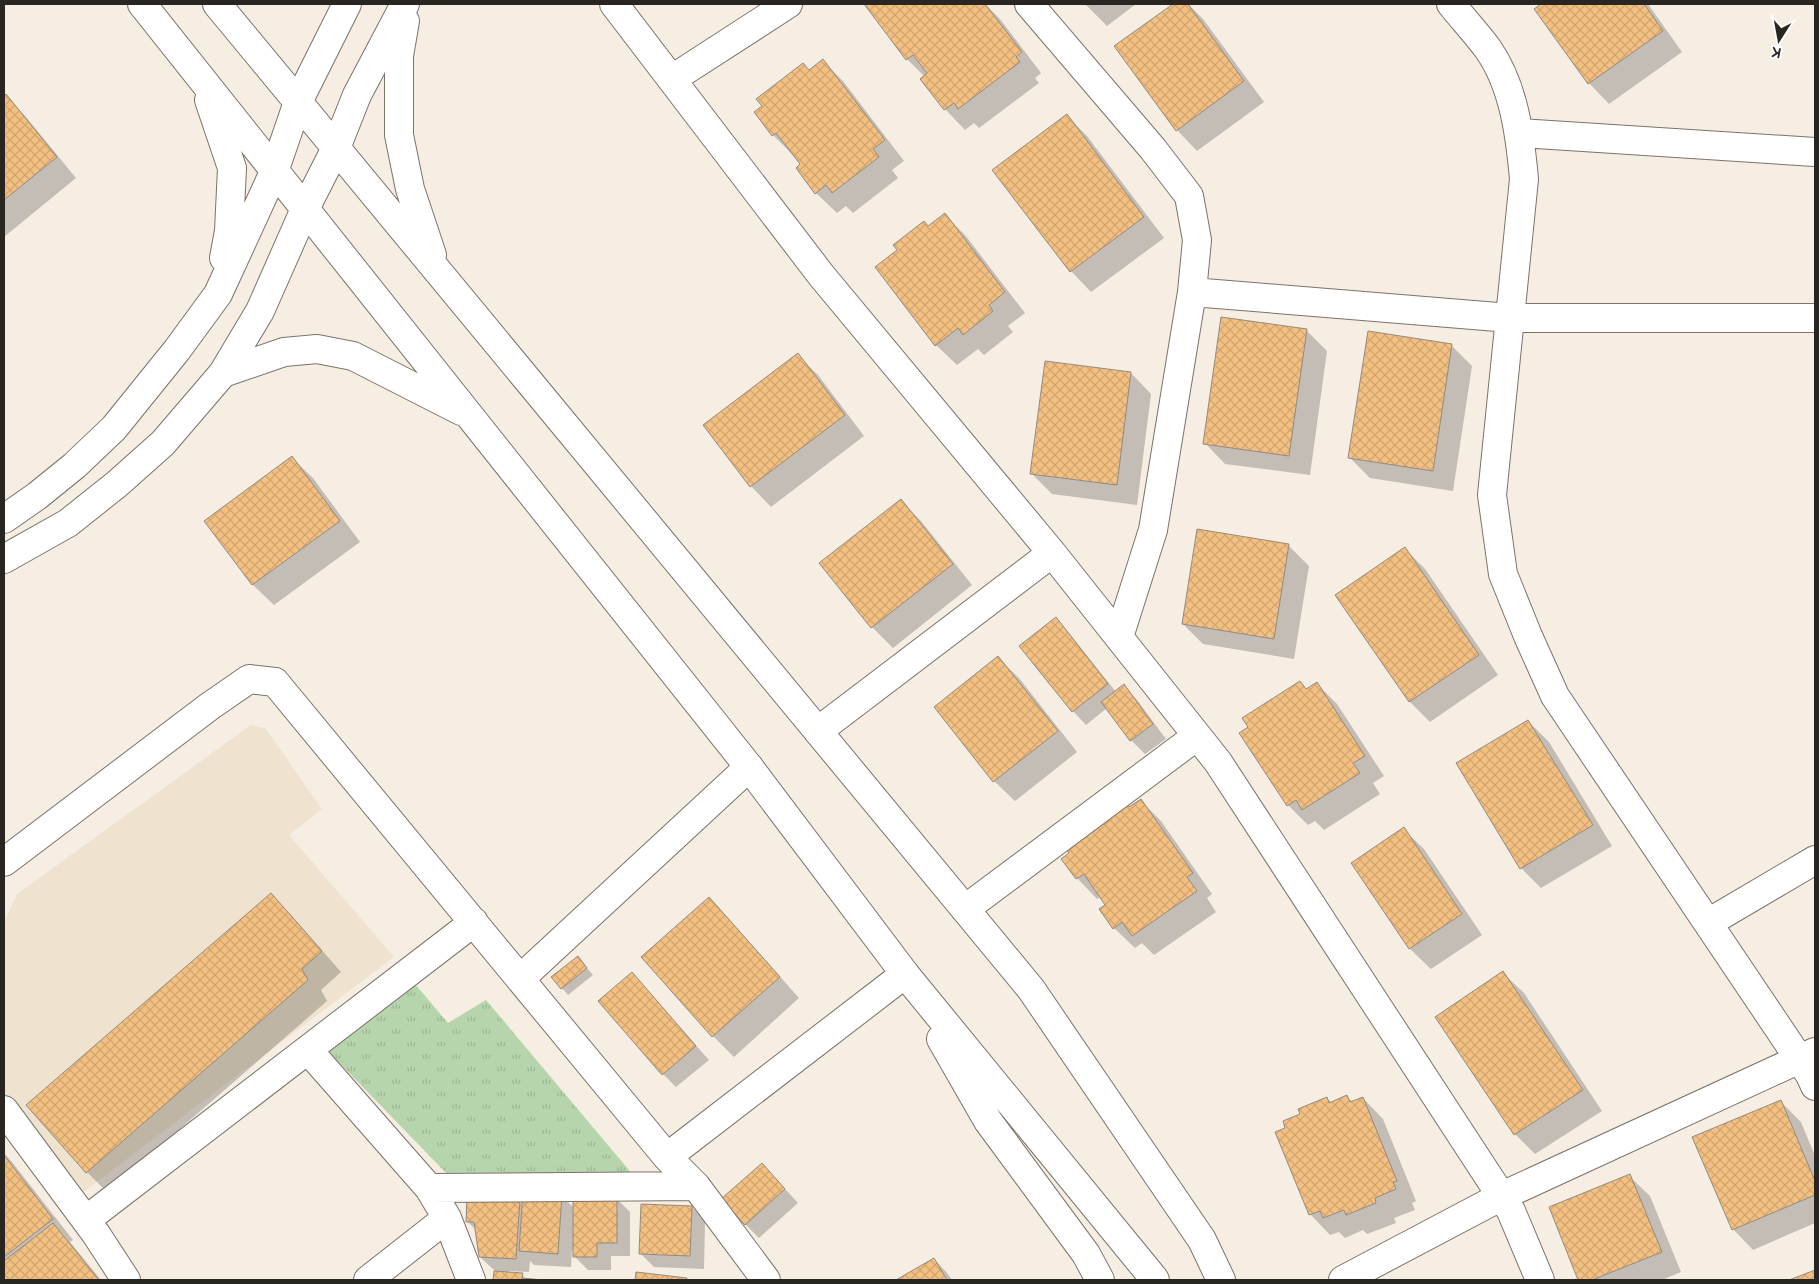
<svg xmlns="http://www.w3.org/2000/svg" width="1819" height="1284" viewBox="0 0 1819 1284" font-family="'Varela Round',sans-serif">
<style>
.education{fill:#efe3cf}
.park{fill:url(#park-tufts)}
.shadow{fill:#0003}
.building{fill:url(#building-cross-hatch);stroke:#938b81}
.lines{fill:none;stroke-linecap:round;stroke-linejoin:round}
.minor-casing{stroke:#7b736a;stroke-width:30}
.major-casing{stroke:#7b736a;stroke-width:30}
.minor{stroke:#fff;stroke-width:28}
.major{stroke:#fff;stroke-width:28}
</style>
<defs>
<pattern id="park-tufts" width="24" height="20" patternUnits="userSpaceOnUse" patternTransform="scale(1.25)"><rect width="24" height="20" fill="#b6d5ac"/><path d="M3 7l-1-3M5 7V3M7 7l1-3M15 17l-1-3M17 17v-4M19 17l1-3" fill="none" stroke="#9cb794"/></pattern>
<pattern id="building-cross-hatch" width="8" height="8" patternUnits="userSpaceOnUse" patternTransform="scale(1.25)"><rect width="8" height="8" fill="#f4c081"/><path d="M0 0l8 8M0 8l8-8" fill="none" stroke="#d1a56f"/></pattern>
</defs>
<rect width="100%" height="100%" fill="#f6ede3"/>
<path class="education" d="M251 725 265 728 322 809 289 835 394 957 78 1196 4 1098V922L17 894Z"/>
<path class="park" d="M410 978 448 1023 486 1000 639 1182 448 1175 326 1049Z"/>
<path class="shadow" d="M866 4H985L1000 19 1041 73 1035 78 1039 83 979 128 974 123 965 130 945 109 922 79 925 77 907 59Z
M1085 4H1136L1107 26Z
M1175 4H1188L1203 19 1264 102 1197 151 1177 130 1116 46Z
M1543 4H1648L1682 52 1609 104 1589 83 1536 9Z
M822 61 843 81 904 161 892 170 898 178 853 213 846 206 837 213 816 193 802 164 794 154 793 155 773 135 764 106Z
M6 96 26 117 76 178 4 237V98Z
M1067 116 1087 136 1164 238 1091 292 1071 271Z
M945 215 965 235 1025 313 1008 326 1013 332 984 355 978 349 957 365 936 345 928 228Z
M1306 330 1327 351 1310 475 1225 464 1205 443Z
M1369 332 1452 346 1472 366 1453 491 1370 478 1349 457Z
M797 355 818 375 864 436 771 507 751 486Z
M1046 362 1131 373 1151 394 1137 505 1052 494 1031 473Z
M292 458 313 478 360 542 274 605 253 585 206 521Z
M901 501 921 521 972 585 893 648 872 627 821 563Z
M1288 545 1309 566 1294 659 1203 644 1183 624Z
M1405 549 1425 569 1498 675 1430 722 1409 701Z
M1056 619 1069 633 1116 692 1124 686 1137 700 1166 739 1145 754 1131 740 1107 708 1086 725 1073 711Z
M998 658 1019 678 1077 752 1015 801 994 781Z
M1300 682 1307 690 1317 684 1337 704 1384 776 1373 783 1380 794 1324 830 1315 821 1308 825 1288 805Z
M1528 721 1549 742 1612 846 1541 888 1521 868Z
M1123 800 1131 808 1141 801 1161 821 1212 894 1207 898 1216 912 1154 955 1142 943 1135 948 1114 928 1107 906 1101 896 1097 899 1077 878Z
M1403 829 1424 849 1482 935 1431 969 1410 949 1353 863Z
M271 895 291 915 341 972 321 990 327 1001 107 1192 87 1172Z
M709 899 729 919 799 998 734 1057 713 1036 642 957Z
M578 958 593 975 568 995 562 988Z
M1503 973 1524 993 1602 1111 1535 1154 1515 1134Z
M632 974 709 1060 676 1087 663 1074Z
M1347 1097 1353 1102 1363 1098 1383 1119 1416 1201 1412 1203 1415 1210 1394 1218 1396 1223 1367 1234 1363 1230 1345 1238 1339 1232 1330 1235 1310 1214 1287 1128 1301 1115 1327 1098 1332 1103Z
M1780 1101 1801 1122 1815 1156V1223L1753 1250 1733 1229Z
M4 1153 12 1162 73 1240 70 1242 101 1280H7L4 1276Z
M762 1164 798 1203 759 1238 745 1224Z
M1629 1176 1650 1196 1681 1272 1662 1280H1580L1550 1208Z
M561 1195 574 1208 616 1198 630 1212V1256H611V1270H588L574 1256V1251L572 1250 571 1267 534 1265 530 1261 529 1272 509 1271V1273L522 1275 527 1280H532H494L495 1271 480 1257 476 1230 467 1221 519 1201 523 1205Z
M692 1207 705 1221 704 1269 654 1267 640 1253Z
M934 1259 947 1273 952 1280H899Z
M637 1273 686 1279 687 1280H636Z"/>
<path class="building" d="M864 4H985L1022 52 1016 57 1020 62 958 109 954 103 944 110 920 79 927 73 913 55 906 60Z
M1173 4H1188L1244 81 1176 131 1114 46Z
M1541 4H1644L1663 31 1588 84 1534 9Z
M823 59 885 140 873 149 879 157 832 193 826 185 815 194 796 168 800 164 776 133 772 136 754 112 762 106 756 99 803 63 809 70Z
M6 94 57 157 4 200V96Z
M1067 114 1144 217 1070 272 992 170Z
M945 213 1005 292 989 305 993 311 963 335 958 328 935 346 875 267 897 250 893 245 924 221 928 226Z
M1221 317 1307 329 1289 456 1203 444Z
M1368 331 1452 344 1433 471 1348 458Z
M798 353 845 415 750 487 703 425Z
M1045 361 1131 372 1117 485 1030 474Z
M292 456 340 521 252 585 204 521Z
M901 499 953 564 871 628 819 563Z
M1197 529 1289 544 1274 639 1182 624Z
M1405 547 1479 655 1409 702 1335 595Z
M1056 617 1108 684 1072 712 1019 646Z
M998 656 1058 731 993 782 934 707Z
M1300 681 1306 689 1317 682 1365 756 1353 763 1360 773 1302 810 1296 800 1287 806 1239 733 1248 727 1242 718Z
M1124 684 1153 724 1130 741 1101 702Z
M1528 720 1593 825 1520 869 1456 763Z
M1123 799 1129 807 1141 799 1193 873 1187 877 1197 891 1132 936 1122 922 1113 929 1099 909 1105 905 1084 874 1076 879 1061 859 1069 853 1061 842Z
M1404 827 1462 914 1409 949 1351 863Z
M271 893 322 951 302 969 308 980 86 1173 26 1105Z
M709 897 780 977 712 1037 641 957Z
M578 956 587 968 561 989 551 977Z
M1503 971 1583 1090 1514 1135 1435 1017Z
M632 972 696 1046 662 1075 598 1001Z
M1347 1095 1350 1102 1363 1097 1397 1181 1393 1182 1396 1189 1375 1198 1376 1203 1346 1215 1344 1210 1323 1218 1320 1211 1309 1215 1275 1132 1285 1128 1283 1121 1300 1114 1298 1109 1327 1097 1329 1103Z
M1781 1100 1815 1181V1195L1732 1230 1692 1137Z
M4 1155 53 1219 4 1257Z
M762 1163 785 1189 745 1225 721 1199Z
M1630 1174 1662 1252 1592 1280H1578L1549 1207Z
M523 1191 562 1194 558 1254 519 1251Z
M573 1196 617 1197V1243H597V1257H573Z
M467 1197 520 1200 516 1259 479 1257 474 1222H466Z
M641 1204 692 1206 690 1256 639 1254Z
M53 1223 99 1280H6L4 1278V1261Z
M934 1258 947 1280H896Z
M1815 1270V1280H1789Z
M494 1271 523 1273 522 1278 543 1280H493Z
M636 1272 687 1278 686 1280H635Z"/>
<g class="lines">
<g class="minor-casing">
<path id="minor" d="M614 4 821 275 1052 553 1218 762 1511 1211 1540 1280
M1029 4 1153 149 1189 196 1197 240 1192 292 1153 530 1119 637
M1451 4C1463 19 1477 34 1488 49 1514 86 1520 135 1524 179L1492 495 1503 574 1528 636 1555 696 1810 1075 1815 1086
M672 79 788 4
M1520 133 1815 152
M1192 292 1510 318H1815
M818 731 1052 553
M4 862 210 706 249 679 275 682 667 1157 696 1186 766 1280
M965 909 1197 736
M1708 923 1815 860
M520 979 749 767
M308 1050 429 1188 447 1218 471 1280
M4 1110 96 1234 126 1280
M667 1157 905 974
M429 1188 696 1186
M86 1220 474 922
M368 1280 447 1218
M1343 1280 1502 1196 1815 1052"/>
</g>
<g class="major-casing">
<path id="major" d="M142 4 749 767 905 974 1152 1276 1155 1280
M217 4 1031 989 1202 1240 1221 1280
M405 21 399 56V135L410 189 432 255
M209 100 232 168 229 231 224 258
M223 373 284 352 317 349 353 356 461 411
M4 519 37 496 74 466 114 428 177 350 218 294 274 172 298 102 347 4
M4 559 68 523 117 484 163 443 223 373 260 311 305 209 336 148 357 95 405 4
M941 1039 988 1121 1086 1254 1100 1280"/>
</g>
<use href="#minor" class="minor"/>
<use href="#major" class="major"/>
</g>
<rect width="1819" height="1284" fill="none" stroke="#292622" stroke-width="10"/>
<g transform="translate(1779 40) rotate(191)" stroke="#ffffff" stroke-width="4" paint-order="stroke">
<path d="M0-4L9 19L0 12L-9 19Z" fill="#292622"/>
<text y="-8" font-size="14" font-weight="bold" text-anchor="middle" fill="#292622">K</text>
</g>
</svg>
